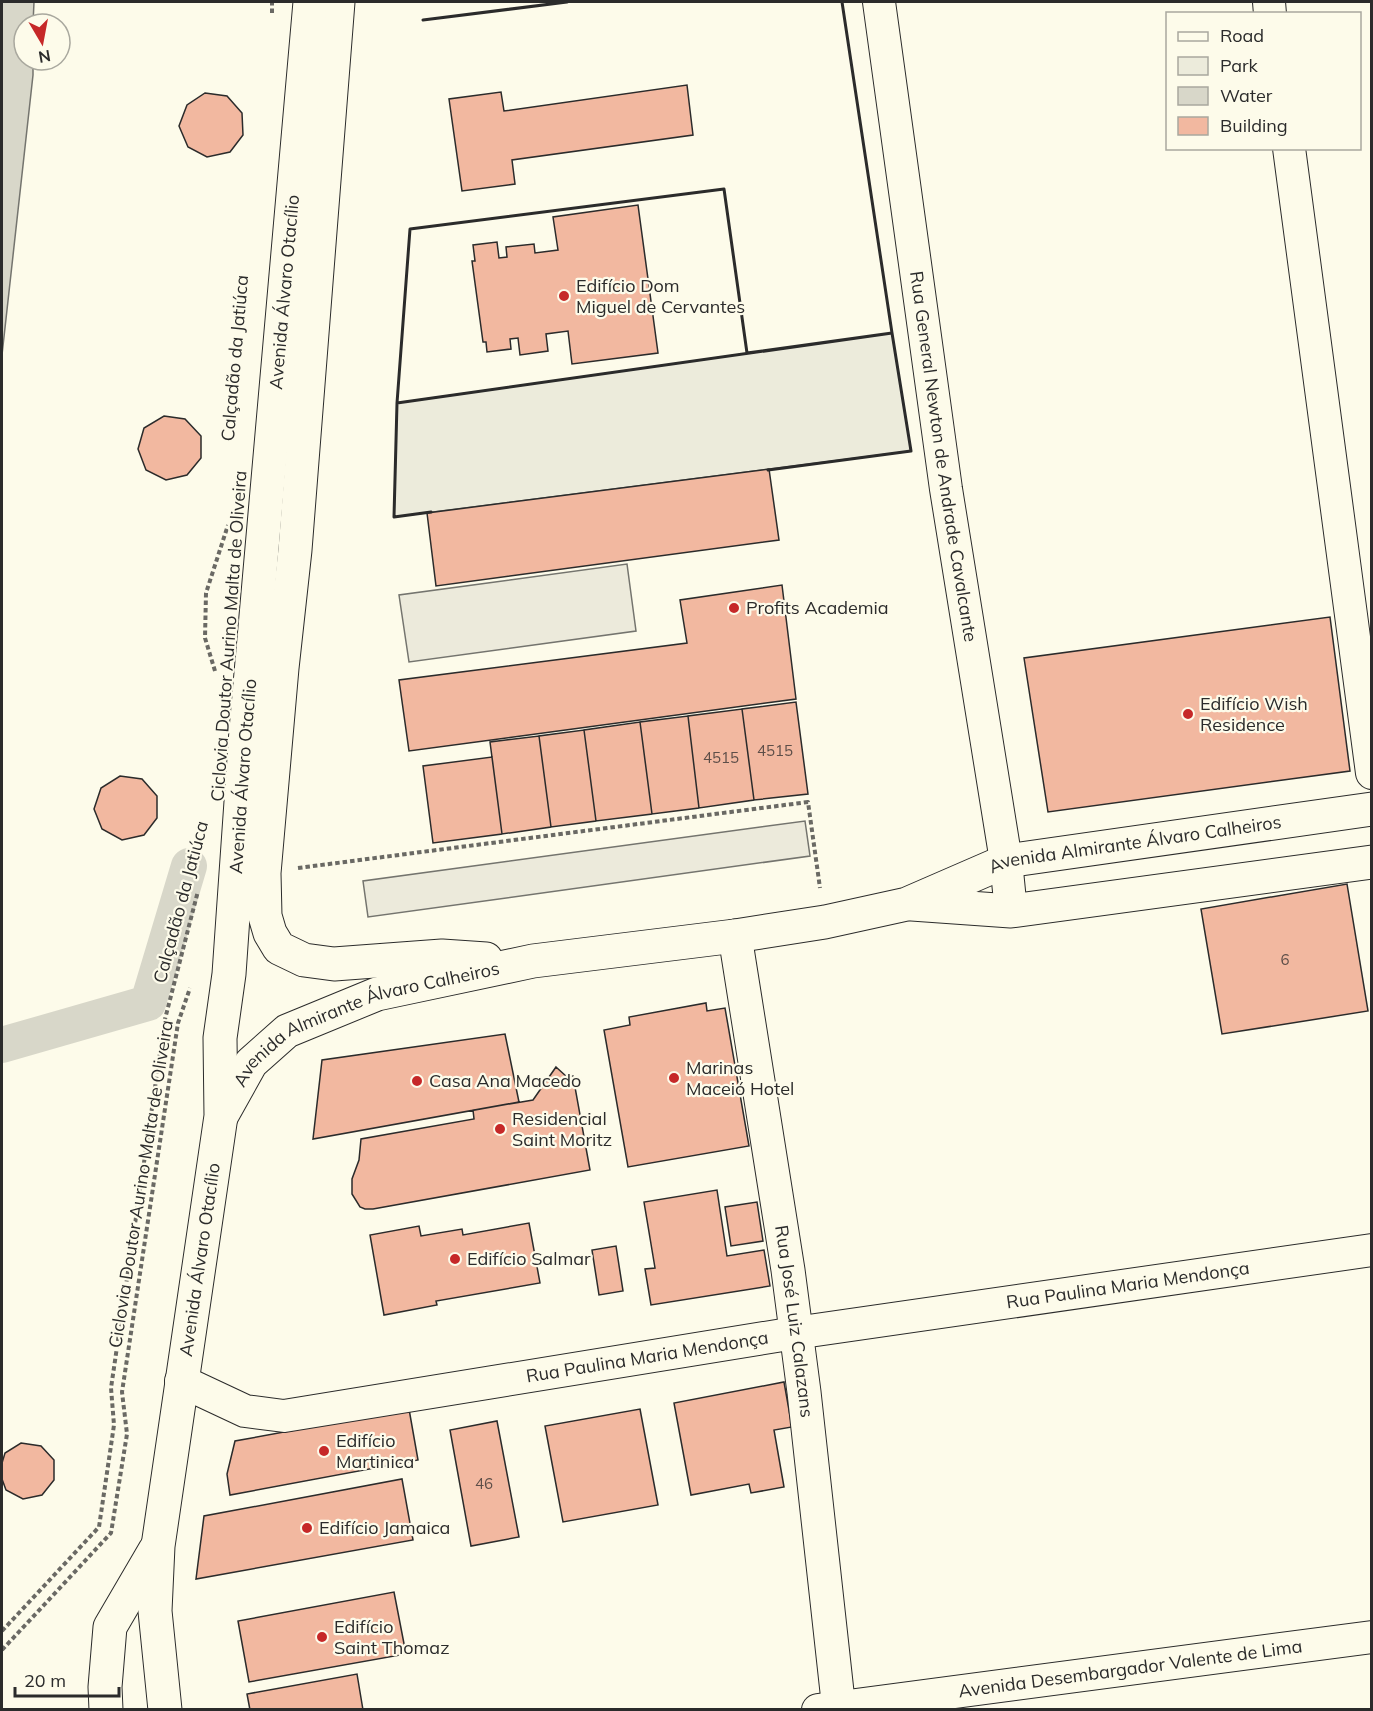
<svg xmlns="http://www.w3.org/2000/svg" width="1373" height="1711" viewBox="0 0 1373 1711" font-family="Mulish,sans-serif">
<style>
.green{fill:#ecebdb;stroke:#74746e;stroke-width:1.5}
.parking{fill:#eceadb;stroke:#74746e;stroke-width:1.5}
.water{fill:#d8d7c9;stroke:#74746e;stroke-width:1.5}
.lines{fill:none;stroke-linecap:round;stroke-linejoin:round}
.canal{stroke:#d8d7c9;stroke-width:36}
.building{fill:#f2b8a0;stroke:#2b2b2b;stroke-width:1.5}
.minor-casing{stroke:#2b2b2b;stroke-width:34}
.tertiary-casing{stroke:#2b2b2b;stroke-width:35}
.primary-casing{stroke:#2b2b2b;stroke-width:35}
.path{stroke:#6a6964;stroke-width:4;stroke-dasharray:4.5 3;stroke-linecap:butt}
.minor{stroke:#fdfbea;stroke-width:32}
.tertiary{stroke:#fdfbea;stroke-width:33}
.primary{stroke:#fdfbea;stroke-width:33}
.wall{stroke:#2b2b2b;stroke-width:3}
.poi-dot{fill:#c62828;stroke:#fdfbea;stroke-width:2}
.labels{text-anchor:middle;stroke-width:4.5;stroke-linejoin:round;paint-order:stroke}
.number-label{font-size:15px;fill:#5d4e48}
.poi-label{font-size:18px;fill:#2b2b2b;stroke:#fdfbea;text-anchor:start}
.street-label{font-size:18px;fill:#2b2b2b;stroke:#fdfbea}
</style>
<rect width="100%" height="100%" fill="#fdfbea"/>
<path class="green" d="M892 333 911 451 394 517 397 403Z"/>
<path class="parking" d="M627 564 636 631 409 662 399 595Z
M805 821 810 856 368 917 363 881Z"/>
<path class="water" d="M2 2H34L33 24H24V60H33V75L2 355Z"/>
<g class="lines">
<path class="canal" d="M2 1045 148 1003 189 866"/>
</g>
<path class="building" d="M687 85 693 135 512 160 515 184 462 191 449 99 501 92 504 111Z
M205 93 227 96 242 113 243 135 230 152 207 157 188 147 179 126 187 105Z
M638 205 658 353 572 364 568 331 546 334 548 351 520 355 518 338 510 339 511 349 487 352 486 342H483L472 261H475L473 245 497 242 499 258 507 257 506 247 534 244 535 253 558 250 553 217Z
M164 416 185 419 201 436V458L187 475 166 480 146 470 138 449 144 428Z
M769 469 779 540 436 586 427 513Z
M782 585 796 699 409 751 399 680 687 643 680 600Z
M1330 617 1350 771 1048 812 1024 658Z
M796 702 808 794 754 800 742 709Z
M742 709 754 800 699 808 688 716Z
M688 716 699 808 652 814 640 722Z
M640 722 652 814 596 821 584 730Z
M584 730 596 821 551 827 539 736Z
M539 736 551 827 502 834 490 742Z
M492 757 502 834 433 843 423 766Z
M120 776 142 779 157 796V818L144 835 122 840 102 829 94 809 101 788Z
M1347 884 1368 1011 1222 1034 1201 909Z
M706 1003 707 1011 725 1008 749 1146 628 1167 604 1030 630 1025 629 1017Z
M505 1034 519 1102 313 1139 322 1060Z
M556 1067 567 1077 573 1076 590 1170 373 1209H365L360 1207 352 1194V1179L359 1160 361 1139 474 1119 473 1110 533 1100Z
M717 1190 727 1256 764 1250 770 1286 651 1305 645 1269 655 1268 644 1202Z
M757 1202 763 1241 731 1246 725 1207Z
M529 1223 540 1283 436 1301 437 1305 384 1315 370 1235 419 1226 421 1236 462 1229 463 1235Z
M616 1246 623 1291 599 1295 592 1250Z
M784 1382 792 1427 774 1430 784 1487 751 1493 749 1484 691 1495 674 1403Z
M409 1409 418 1460 230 1495 227 1474 235 1441Z
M640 1409 658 1505 563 1522 545 1426Z
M497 1421 519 1537 471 1546 450 1430Z
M21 1443 41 1446 54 1460V1480L42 1495 23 1499 6 1490 2 1479V1463L5 1453Z
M402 1479 413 1540 196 1579 204 1516Z
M394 1592 406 1654 249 1682 238 1621Z
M357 1674 363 1710H250L247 1694Z"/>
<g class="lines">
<g class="minor-casing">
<g id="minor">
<path id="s1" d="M879 2 946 489 1006 861 1011 911"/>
<path d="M1269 2 1270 14"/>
<path d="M1289 148 1372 773"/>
<path id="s2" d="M181 1381 245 1411 284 1416 795 1333 1372 1250"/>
<path id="s3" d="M818 1710 1372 1637"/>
</g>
</g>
<g class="tertiary-casing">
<g id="tertiary">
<path id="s4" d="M735 936 788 1270 804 1392 839 1710"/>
</g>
</g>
<g class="primary-casing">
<g id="primary">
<path d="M338 2 295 550 282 668 264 873 265 916 270 933 279 948 304 960 334 964 442 956 486 959"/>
<path d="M912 904 1011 911 1372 862"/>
<path id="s5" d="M222 1115 251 1063 287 1031 377 994 533 961 735 936 825 922 907 904 1006 861 1372 809"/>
<path d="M106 1710 105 1687 110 1627 155 1550"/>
<path id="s6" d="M165 1710 155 1611 158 1546 221 1116 220 1038 229 974 246 730 310 2"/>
</g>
</g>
<path class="path" d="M272 13V2
M215 671 205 638 206 593 228 525
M298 868 808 802 820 888
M2 1631 99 1527 114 1425 111 1388 165 1019 198 891
M2 1650 111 1533 127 1434 122 1392 178 1023 190 988"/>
<use href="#minor" class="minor"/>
<use href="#tertiary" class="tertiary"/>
<use href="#primary" class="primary"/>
<path class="wall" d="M423 20 567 2
M397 403 892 333 911 451 768 470
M431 512 394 517 397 403 410 229 724 189 747 353 892 333 842 2"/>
</g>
<g class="poi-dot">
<circle cx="564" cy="296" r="6"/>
<circle cx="734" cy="608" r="6"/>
<circle cx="1188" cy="714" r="6"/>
<circle cx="674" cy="1078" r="6"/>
<circle cx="417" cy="1081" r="6"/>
<circle cx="500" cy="1129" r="6"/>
<circle cx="455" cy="1259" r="6"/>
<circle cx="324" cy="1451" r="6"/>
<circle cx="307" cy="1528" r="6"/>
<circle cx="322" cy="1637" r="6"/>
</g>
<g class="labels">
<g class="number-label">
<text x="775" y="756">4515</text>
<text x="721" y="763">4515</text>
<text x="1285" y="965">6</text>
<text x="484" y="1489">46</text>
</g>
<g class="poi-label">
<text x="576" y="292">Edifício Dom<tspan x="576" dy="21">Miguel de Cervantes</tspan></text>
<text x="746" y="614">Profits Academia</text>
<text x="1200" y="710">Edifício Wish<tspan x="1200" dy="21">Residence</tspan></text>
<text x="686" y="1074">Marinas<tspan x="686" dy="21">Maceió Hotel</tspan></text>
<text x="429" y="1087">Casa Ana Macedo</text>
<text x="512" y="1125">Residencial<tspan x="512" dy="21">Saint Moritz</tspan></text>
<text x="467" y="1265">Edifício Salmar</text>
<text x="336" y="1447">Edifício<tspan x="336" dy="21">Martinica</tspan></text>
<text x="319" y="1534">Edifício Jamaica</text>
<text x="334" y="1633">Edifício<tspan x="334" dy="21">Saint Thomaz</tspan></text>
</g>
<g class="street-label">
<text dy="6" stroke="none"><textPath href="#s6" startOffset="1426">Avenida Álvaro Otacílio</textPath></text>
<text transform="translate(235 358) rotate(-85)" y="6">Calçadão da Jatiúca</text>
<text dy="6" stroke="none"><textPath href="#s1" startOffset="459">Rua General Newton de Andrade Cavalcante</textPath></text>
<text transform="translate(229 636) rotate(-86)" y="6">Ciclovia Doutor Aurino Malta de Oliveira</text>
<text dy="6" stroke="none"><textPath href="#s6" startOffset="940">Avenida Álvaro Otacílio</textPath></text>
<text dy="6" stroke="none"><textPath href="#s5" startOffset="981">Avenida Almirante Álvaro Calheiros</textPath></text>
<text transform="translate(181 902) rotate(-75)" y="6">Calçadão da Jatiúca</text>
<text dy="6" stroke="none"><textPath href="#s5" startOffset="182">Avenida Almirante Álvaro Calheiros</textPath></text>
<text transform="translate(141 1184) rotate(-81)" y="6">Ciclovia Doutor Aurino Malta de Oliveira</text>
<text dy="6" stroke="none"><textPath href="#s6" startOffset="454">Avenida Álvaro Otacílio</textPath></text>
<text dy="6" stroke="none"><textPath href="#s2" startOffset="964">Rua Paulina Maria Mendonça</textPath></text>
<text dy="6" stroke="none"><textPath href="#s4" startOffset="390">Rua José Luiz Calazans</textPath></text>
<text dy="6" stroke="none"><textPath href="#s2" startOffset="478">Rua Paulina Maria Mendonça</textPath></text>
<text dy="6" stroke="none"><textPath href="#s3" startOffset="315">Avenida Desembargador Valente de Lima</textPath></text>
</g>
</g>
<rect width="1373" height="1711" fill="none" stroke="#2b2b2b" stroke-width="6"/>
<rect x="1166" y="12" width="195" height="138" fill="#fdfbea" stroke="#a9a89e" stroke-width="1.5"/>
<rect x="1178" y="32" width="30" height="9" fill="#fdfbea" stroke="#a9a89e" stroke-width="1.5"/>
<text x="1220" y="42" font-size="18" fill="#2b2b2b">Road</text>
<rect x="1178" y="57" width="30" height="18" fill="#ecebdb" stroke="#a9a89e" stroke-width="1.5"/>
<text x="1220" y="72" font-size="18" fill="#2b2b2b">Park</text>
<rect x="1178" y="87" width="30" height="18" fill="#d8d7c9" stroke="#a9a89e" stroke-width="1.5"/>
<text x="1220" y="102" font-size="18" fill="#2b2b2b">Water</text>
<rect x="1178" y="117" width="30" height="18" fill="#f2b8a0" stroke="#a9a89e" stroke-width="1.5"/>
<text x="1220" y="132" font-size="18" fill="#2b2b2b">Building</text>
<g transform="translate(42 42) rotate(170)"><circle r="28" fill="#fdfbea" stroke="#a9a89e" stroke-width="1.5"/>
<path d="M0-4.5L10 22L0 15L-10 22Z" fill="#c62828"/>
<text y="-9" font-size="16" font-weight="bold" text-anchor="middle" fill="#2b2b2b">N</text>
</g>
<path d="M15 1687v9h104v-9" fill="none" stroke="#2b2b2b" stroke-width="3"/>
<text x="24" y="1687" font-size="18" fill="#2b2b2b" stroke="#fdfbea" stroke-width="4.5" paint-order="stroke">20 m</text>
</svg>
